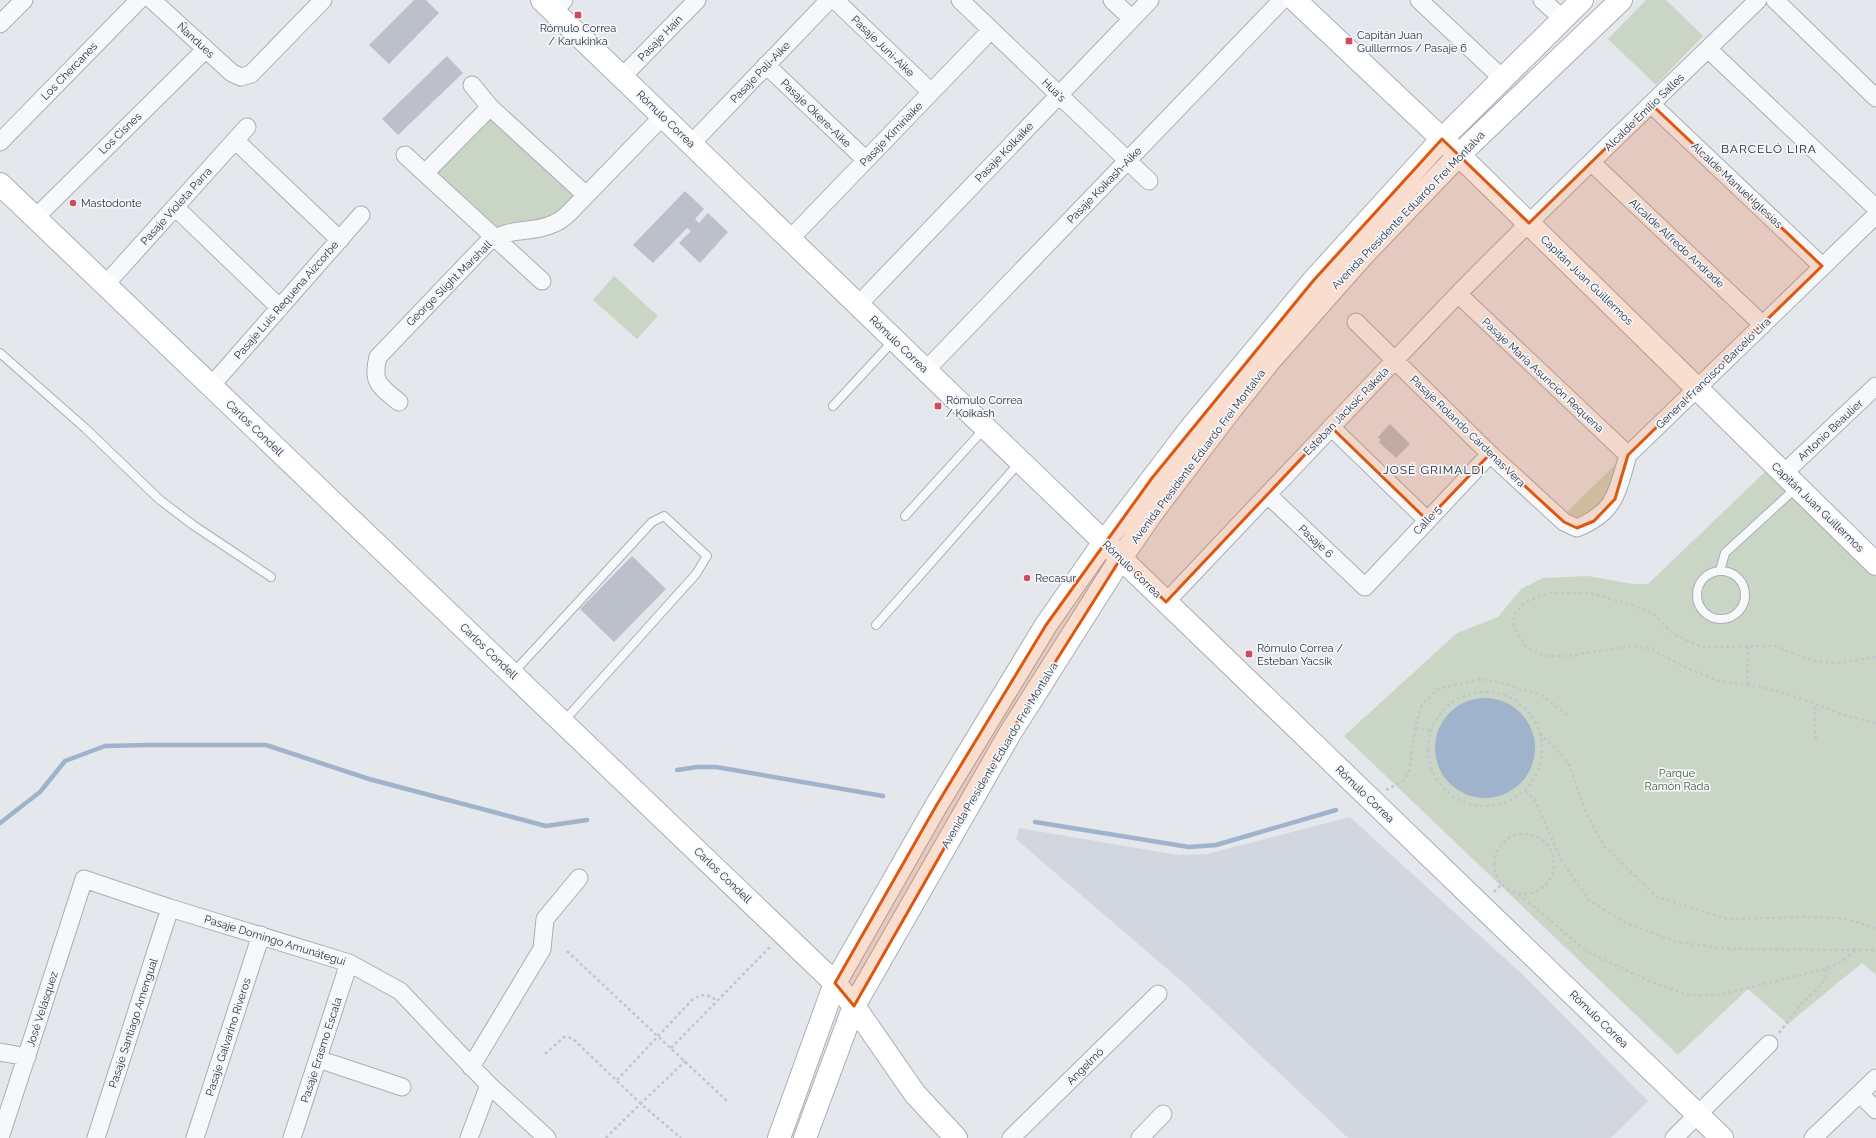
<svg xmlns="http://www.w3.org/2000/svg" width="1876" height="1138" viewBox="0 0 1876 1138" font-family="Raleway,sans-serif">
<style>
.built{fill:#d2d6de}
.green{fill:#c9d6c5}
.water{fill:#9fb4cc}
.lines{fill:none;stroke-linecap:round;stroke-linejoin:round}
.stream{stroke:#9fb4cc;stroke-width:4.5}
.building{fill:#bbc0ca}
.lane-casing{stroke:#a9aeb7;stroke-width:10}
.street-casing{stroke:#a9aeb7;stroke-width:19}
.secondary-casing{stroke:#a9aeb7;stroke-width:24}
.path{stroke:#c2c5cb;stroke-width:2.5;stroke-dasharray:3 3;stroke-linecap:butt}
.lane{stroke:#f7f8fa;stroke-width:8}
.street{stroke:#f7f8fa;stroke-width:17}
.secondary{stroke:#fff;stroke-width:22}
.marked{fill:#df570f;fill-opacity:0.2;stroke:#df570f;stroke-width:3;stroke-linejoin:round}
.poi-dot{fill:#d1495b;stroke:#f4f6f9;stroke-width:1.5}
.labels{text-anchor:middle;stroke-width:3.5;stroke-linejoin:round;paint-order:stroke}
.poi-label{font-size:11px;fill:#2b3445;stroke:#f4f6f9;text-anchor:start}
.street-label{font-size:11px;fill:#2b3445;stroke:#f4f6f9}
.park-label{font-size:11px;fill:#3f6138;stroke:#f4f6f9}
.neighbourhood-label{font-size:12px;letter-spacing:1px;fill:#1d2536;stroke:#f4f6f9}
</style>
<rect width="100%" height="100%" fill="#e4e7ec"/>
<path class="built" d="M1350 817 1524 976 1648 1101 1611 1138H1348L1186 985 1016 839 1019 828 1178 855 1207 854Z"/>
<path class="green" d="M1646 0H1666L1703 36 1656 85 1608 39Z
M490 118 576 195 556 213 545 219 533 221 509 223 493 228 438 174V171Z
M614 276 658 316 637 339 593 300Z
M1618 462 1610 493 1582 520 1567 512Z
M1768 469 1876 573V975L1862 963 1788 1024 1748 989 1678 1055 1344 736 1457 633 1498 617 1521 589 1543 578 1588 576 1633 584H1648Z"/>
<path class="water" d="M1435 748a50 50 0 1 1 100 0a50 50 0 1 1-100 0Z"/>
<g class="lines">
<path class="stream" d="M677 770 697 767H716L883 796
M1035 822 1189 847 1216 845 1336 810
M0 823 40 792 65 761 105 746 148 745H266L369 779 546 826 587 820"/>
</g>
<path class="building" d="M414 0H426L439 13 389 64 369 45Z
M447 56 463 73 398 135 382 119Z
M685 191 704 209 695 219 699 223 708 213 728 232 700 263 679 243 691 231 687 228 653 263 633 245Z
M1390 424 1410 444 1396 458 1379 442 1381 440 1378 437Z
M632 556 666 589 614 642 580 609Z"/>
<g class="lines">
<g class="lane-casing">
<path id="lane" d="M0 353 85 428 160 500 193 525 271 577
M833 406 894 340
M905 516 985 428
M1697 595a24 24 0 1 1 48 0a24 24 0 1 1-48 0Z
M1720 571 1725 553 1797 487
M876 625 1020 462
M513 673 652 522 664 516 707 556 696 574 563 722"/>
</g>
<g class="street-casing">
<path id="street" d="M152 0 232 73 241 77 251 74 323 0
M835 0 931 92
M960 0 1149 181
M1112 0 1132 19
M1419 0 1502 78
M1542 0 1562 18
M1775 0 1876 98
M554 11 564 0
M0 24 24 0
M1708 49 1876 208
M766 65 866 160
M622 77 697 0
M472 85 490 107 586 195
M1651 104 1822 266
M235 140 340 240
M0 142 139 0
M691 144 829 0
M405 155 542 281
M1591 162 1763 325
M425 173 490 107
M175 207 280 308
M35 218 206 49
M790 239 991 30
M105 285 247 127
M1458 294 1628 455
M858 305 1150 0
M1356 322 1490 454 1564 522 1577 528C1616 512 1617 492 1628 455L1876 215
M926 370 1282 0
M211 386 361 215
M399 402C381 387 371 383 378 357L487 243C512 225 531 235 555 223 560 221 566 216 570 212L663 116
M1331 427 1427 520
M1784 473 1876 386
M1268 495 1365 587 1490 454
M1166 602C1264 499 1360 396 1458 294 1556 194 1658 98 1758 0
M0 1052 27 1057
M318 1059 402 1087
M471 1067 542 949 545 919 579 878
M1860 1094 1876 1110
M0 1138 84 879 170 908 349 963 400 991 489 1085 547 1138
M96 1138 170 908
M195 1138 261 935
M292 1138 349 963
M469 1138 489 1085
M1011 1138 1158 994
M1140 1138 1163 1114
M1674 1138 1769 1044
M1813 1138 1876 1078"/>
</g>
<g class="secondary-casing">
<path id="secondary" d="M542 0 1722 1138
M1295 0 1459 155 1876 564
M0 184 835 983 854 1006 915 1094 956 1138
M779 1138 835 983 936 806 1046 625 1104 542 1190 429 1313 281 1442 139 1582 0
M805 1138 854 1006 1009 735 1121 558 1152 513 1228 413 1271 359 1363 255 1459 155 1621 0"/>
</g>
<path class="path" d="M1747 646 1748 652 1747 685
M1876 657 1838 663 1813 661 1775 646 1701 647 1674 634 1653 614 1630 604 1589 593H1549L1525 602 1514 615V627L1526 647 1546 656H1569L1630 646 1649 648 1687 668 1719 681 1760 687 1797 697 1844 715 1876 723
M1428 749a57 57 0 1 1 114 0a57 57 0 1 1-114 0Z
M1415 728 1431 731
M1540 733 1568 762 1586 813 1604 846 1657 897 1728 919 1800 917 1842 918 1876 928
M1816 739 1814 719 1816 704
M1386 790 1402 782 1409 773 1415 728 1422 704 1438 689 1480 679 1506 684 1543 696 1569 717
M1525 791 1535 800 1562 862 1589 900 1626 923 1677 942 1728 949 1876 950
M1494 864a30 30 0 1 1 60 0a30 30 0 1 1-60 0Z
M1494 892 1502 884
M1519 894 1586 951 1649 981 1688 995H1718L1826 969 1843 961 1856 949
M567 951 728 1102
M1779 1033 1802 1003 1820 986 1826 978V969
M671 1048 771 946
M545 1054 564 1037 572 1038 641 1104 681 1138
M617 1080 692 1000C703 993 707 994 718 1001
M606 1138C632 1111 659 1087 685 1061"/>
<use href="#lane" class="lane"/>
<use href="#street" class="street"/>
<use href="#secondary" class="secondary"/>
</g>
<path class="marked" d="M1651 104 1822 266 1628 455 1615 499 1594 521 1577 528 1564 522 1490 454 1427 520 1331 427 1166 602 1121 558 1009 735 854 1006 835 983 936 806 1046 625 1152 478 1313 281 1442 139 1529 223Z"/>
<g class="poi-dot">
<rect x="574" y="11" width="8" height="8" rx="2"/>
<rect x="1345" y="37" width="8" height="8" rx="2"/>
<circle cx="73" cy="203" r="4"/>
<rect x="934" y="402" width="8" height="8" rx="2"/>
<circle cx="1027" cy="578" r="4"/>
<rect x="1245" y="650" width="8" height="8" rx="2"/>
</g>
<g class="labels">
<g class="poi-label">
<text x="578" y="32" text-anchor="middle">Rómulo Correa<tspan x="578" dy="13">/ Karukinka</tspan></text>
<text x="1357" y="39">Capitán Juan<tspan x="1357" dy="13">Guillermos / Pasaje 6</tspan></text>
<text x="81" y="207">Mastodonte</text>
<text x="946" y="404">Rómulo Correa<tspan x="946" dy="13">/ Koikash</tspan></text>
<text x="1035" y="582">Recasur</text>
<text x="1257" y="652">Rómulo Correa /<tspan x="1257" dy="13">Esteban Yacsik</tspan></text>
</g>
<g class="street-label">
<text transform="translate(660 38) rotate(-46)" y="4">Pasaje Hain</text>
<text transform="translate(196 40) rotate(43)" y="4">Ñandues</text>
<text transform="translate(883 46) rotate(44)" y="4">Pasaje Juni-Aike</text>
<text transform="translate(69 71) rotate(-46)" y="4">Los Chercanes</text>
<text transform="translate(760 72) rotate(-46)" y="4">Pasaje Pali-Aike</text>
<text transform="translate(1054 90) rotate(44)" y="4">Hua's</text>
<text transform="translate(1644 112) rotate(-44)" y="4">Alcalde Emilio Salles</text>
<text transform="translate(816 113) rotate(44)" y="4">Pasaje Okere-Aike</text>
<text transform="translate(666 119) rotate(44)" y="4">Rómulo Correa</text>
<text transform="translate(120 133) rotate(-44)" y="4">Los Cisnes</text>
<text transform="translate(891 134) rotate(-46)" y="4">Pasaje Kimiriaike</text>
<text transform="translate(1004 152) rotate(-46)" y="4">Pasaje Kolkaike</text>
<text transform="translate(1104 185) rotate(-46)" y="4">Pasaje Koikash-Aike</text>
<text transform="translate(1737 185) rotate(43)" y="4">Alcalde Manuel Iglesias</text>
<text transform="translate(176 206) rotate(-48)" y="4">Pasaje Violeta Parra</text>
<text transform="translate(1408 210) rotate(-46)" y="4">Avenida Presidente Eduardo Frei Montalva</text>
<text transform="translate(1677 243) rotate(43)" y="4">Alcalde Alfredo Andrade</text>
<text transform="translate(1587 280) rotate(44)" y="4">Capitán Juan Guillermos</text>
<text transform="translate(449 283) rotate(-45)" y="4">George Slight Marshall</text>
<text transform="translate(286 300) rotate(-49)" y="4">Pasaje Luis Requena Aizcorbe</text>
<text transform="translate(899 344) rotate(44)" y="4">Rómulo Correa</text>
<text transform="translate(1713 373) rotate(-44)" y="4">General Francisco Barceló Lira</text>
<text transform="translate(1543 375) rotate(43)" y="4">Pasaje María Asunción Requena</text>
<text transform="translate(1346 411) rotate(-46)" y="4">Esteban Jacksic Rakela</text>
<text transform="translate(255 428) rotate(44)" y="4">Carlos Condell</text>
<text transform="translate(1830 430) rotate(-43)" y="4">Antonio Beaulier</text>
<text transform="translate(1468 431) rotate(44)" y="4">Pasaje Rolando Cárdenas Vera</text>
<text transform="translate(1198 456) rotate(-53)" y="4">Avenida Presidente Eduardo Frei Montalva</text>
<text transform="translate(1818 507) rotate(44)" y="4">Capitán Juan Guillermos</text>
<text transform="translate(1427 520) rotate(-47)" y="4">Calle 5</text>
<text transform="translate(1316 541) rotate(43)" y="4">Pasaje 6</text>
<text transform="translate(1132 569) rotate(44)" y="4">Rómulo Correa</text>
<text transform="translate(489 651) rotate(44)" y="4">Carlos Condell</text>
<text transform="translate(999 755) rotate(-59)" y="4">Avenida Presidente Eduardo Frei Montalva</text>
<text transform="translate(1365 794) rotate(44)" y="4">Rómulo Correa</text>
<text transform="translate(723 875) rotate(44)" y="4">Carlos Condell</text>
<text transform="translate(275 940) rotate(17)" y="4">Pasaje Domingo Amunátegui</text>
<text transform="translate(42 1009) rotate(-72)" y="4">José Velásquez</text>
<text transform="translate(1599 1019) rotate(44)" y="4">Rómulo Correa</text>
<text transform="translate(133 1023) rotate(-72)" y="4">Pasaje Santiago Amengual</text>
<text transform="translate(228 1037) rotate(-72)" y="4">Pasaje Galvarino Riveros</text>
<text transform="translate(321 1050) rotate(-72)" y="4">Pasaje Erasmo Escala</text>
<text transform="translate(1085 1066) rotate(-45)" y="4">Angelmó</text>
</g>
<g class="park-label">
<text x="1677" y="777">Parque<tspan x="1677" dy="13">Ramón Rada</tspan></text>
</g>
<g class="neighbourhood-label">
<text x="1769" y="153">BARCELÓ LIRA</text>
<text x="1434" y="474">JOSÉ GRIMALDI</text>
</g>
</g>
</svg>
